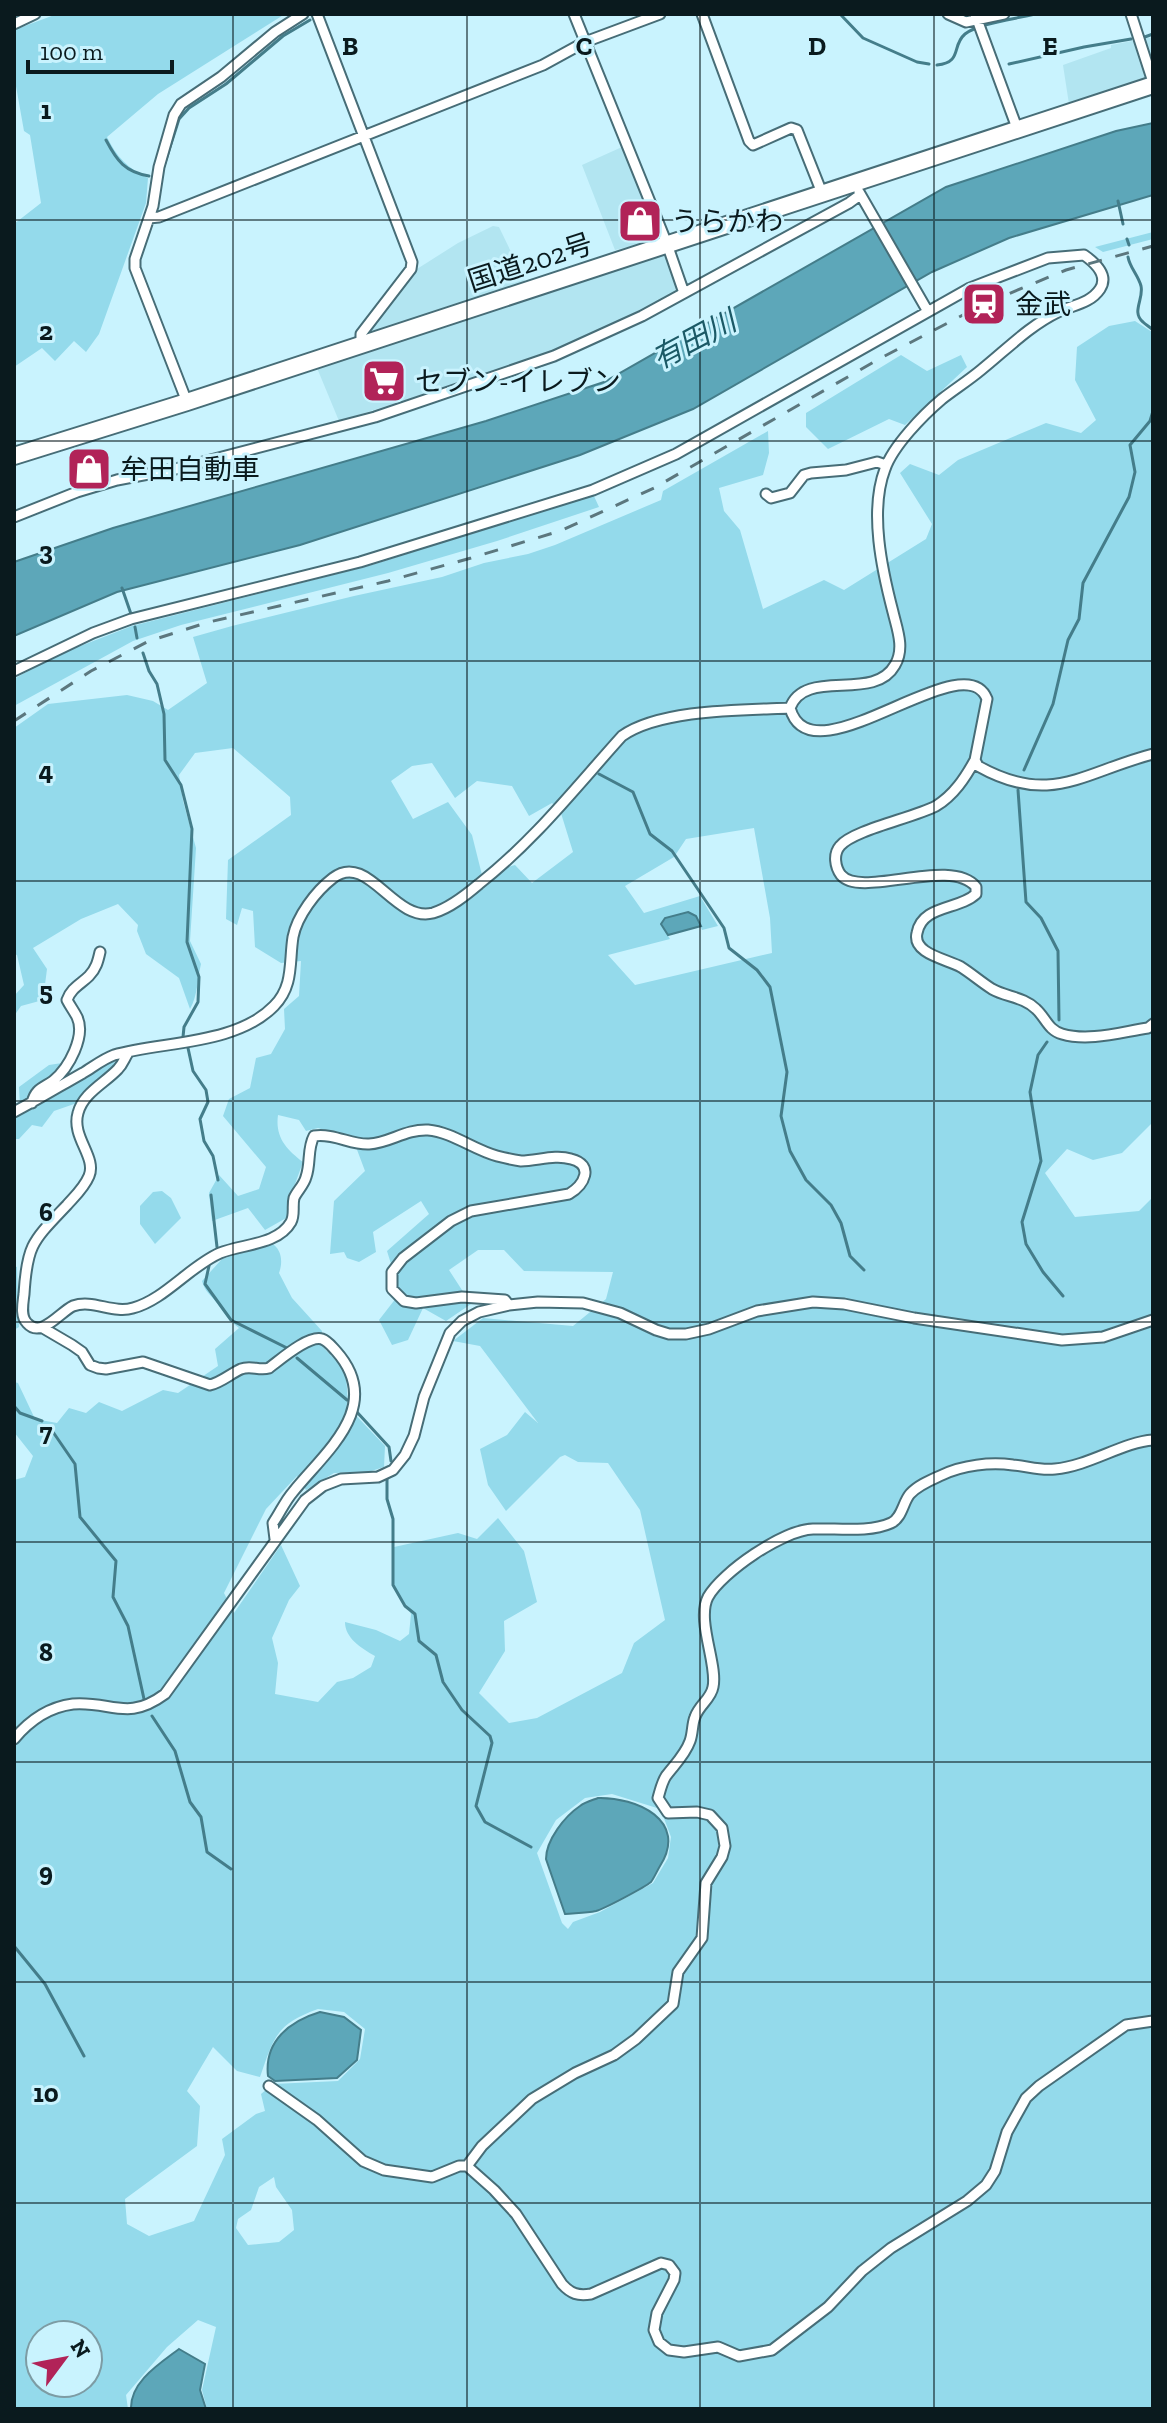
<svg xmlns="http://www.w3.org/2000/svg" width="1167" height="2423" viewBox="0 0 1167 2423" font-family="'Zilla Slab','Noto Sans JP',serif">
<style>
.built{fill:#b2e5f1}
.green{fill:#94daeb;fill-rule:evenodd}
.water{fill:#5da7b9;stroke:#447d8a;stroke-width:2}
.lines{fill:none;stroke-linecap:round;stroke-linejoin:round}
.stream{stroke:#447d8a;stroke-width:3}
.minor-casing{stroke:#476d77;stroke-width:13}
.trunk-casing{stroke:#476d77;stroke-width:20}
.minor{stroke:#fff;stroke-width:9}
.trunk{stroke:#fff;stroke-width:16}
.rail{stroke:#5c777e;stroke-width:3;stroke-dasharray:14 14;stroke-linecap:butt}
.grid{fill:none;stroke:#0a1a1e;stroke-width:2;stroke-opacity:0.55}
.labels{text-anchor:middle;stroke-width:6;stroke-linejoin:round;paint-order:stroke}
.poi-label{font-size:28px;fill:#0a1a1e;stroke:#c9f3fe;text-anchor:start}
.street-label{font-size:28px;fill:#0a1a1e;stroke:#c9f3fe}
.water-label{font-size:30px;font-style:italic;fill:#1b5966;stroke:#c9f3fe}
.grid-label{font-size:26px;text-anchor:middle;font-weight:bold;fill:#0a1a1e;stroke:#c9f3fe;stroke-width:6;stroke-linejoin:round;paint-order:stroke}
</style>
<rect width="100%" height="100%" fill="#c9f3fe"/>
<path class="built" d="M1153 37V77L1069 104 1063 65 1111 48V45Z
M622 147 660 239 615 250 582 165Z
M493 226 499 227 525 281 365 338 360 329 417 269 458 243Z
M665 252 678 290 610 325 532 360 339 421 317 368Z"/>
<path class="green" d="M57 14H285L158 94 107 137C116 156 128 169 148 178L146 203 99 334 86 352 74 341 55 361 42 348 14 367V273L16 269 14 263V224L41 203 30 135 24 131 14 75V30Z
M1153 232V239L1103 252 1095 247Z
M1135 321 1152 332 1153 336V1122L1122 1153 1093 1160 1067 1149 1045 1173 1075 1217 1139 1211 1153 1197V2020H1145L1153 2028V2409H207L202 2390 216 2327 198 2320 167 2347 126 2395 128 2409H14V1480L25 1477 33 1456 14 1432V1382L18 1383 35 1419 57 1423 69 1408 86 1413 99 1402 122 1411 163 1390 178 1393 218 1366 215 1349 239 1328C228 1320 225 1314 217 1303 210 1294 205 1292 202 1281L222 1259 271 1243C282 1249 283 1262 279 1273L292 1298 322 1331 320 1344 346 1371 348 1407 385 1446 384 1467 368 1472 334 1473 306 1490 297 1476 266 1509 224 1593 234 1613 281 1545 300 1586 289 1600 272 1638 278 1663 275 1694 318 1702 337 1682 353 1678 371 1667 375 1656C361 1648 345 1638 345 1622L376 1630 400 1641 409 1634 411 1614 394 1585V1547L458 1533 477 1539 498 1518 524 1551 537 1602 504 1621 505 1651 479 1693 509 1723 537 1718 622 1673 634 1643 665 1620 640 1510 608 1463 578 1462 565 1455 560 1457 506 1511 488 1485 480 1449 507 1435 525 1412 538 1423 480 1346 453 1341 483 1318 573 1326 606 1299 613 1272 524 1271 504 1250H478L449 1270 471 1304 446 1321 423 1308 408 1340 392 1345 379 1320 400 1293 387 1251 429 1214 421 1201 373 1232 376 1252 359 1262 347 1258 344 1252 330 1254 334 1201 365 1171 353 1139 318 1128 306 1131 299 1120 278 1115C275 1137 286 1149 303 1162L290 1198 288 1217 265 1230 248 1208 212 1221 209 1193 219 1175 238 1196 259 1189 266 1167 223 1116 229 1099 250 1088 256 1058 271 1054 285 1029 284 1009 299 996 301 961 281 963 255 947 253 911 242 908 237 925 226 919 228 860 291 815 290 797 233 748 195 753 179 775 183 801 196 848 190 941 201 964C197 980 198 995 190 1009L179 978 146 954 137 931 138 925 118 904 81 919 33 948 47 969 43 1000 21 1006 14 1016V996L24 985 17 955 14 954V728L48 704 127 695 153 701 168 710 207 683 193 637 232 626 354 596 442 577 484 563 528 554 555 545 661 500 663 491 768 431 769 453 763 475 719 488 724 511 740 530 763 609 824 580 844 590 926 539 932 524 900 473 910 464 939 475 958 460 1046 423 1081 433 1096 420 1075 380 1077 347 1109 326ZM432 763 455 798 477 781 512 786 529 816 552 803 560 810 573 852 532 883 515 865 482 875 472 835 448 802 413 819 391 781 412 766ZM754 828 770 918 772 953 635 985 608 955 670 939 661 924 665 918 688 912 696 916 702 930 718 926 700 896 644 913 625 886 674 857 686 839ZM657 1785 664 1788 662 1813 671 1837 668 1858 653 1883 600 1912 573 1922 568 1929 562 1923 537 1853 556 1820 585 1798 612 1794 657 1808ZM318 2009 344 2012 365 2029 360 2059 338 2081 273 2084 261 2094 265 2111 256 2114 222 2139 225 2155 194 2221 149 2236 127 2224 125 2199 197 2146 200 2106 187 2091 213 2047 237 2071 260 2077C274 2037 276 2024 318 2009ZM274 2177 276 2187 292 2210 294 2230 279 2242 248 2245 236 2228 238 2219 251 2210 259 2187ZM40 2335H88V2383H40Z
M901 355 927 371 961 355 967 367 905 425 889 419 828 449 806 427V413Z
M593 494 599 507 497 541 388 573 181 625 133 641 14 706V679L52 657 132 626 372 565Z
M114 1060 116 1067 88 1089 77 1103 54 1111 42 1127 32 1125 19 1139H14V1117L24 1113 20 1105 19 1087 49 1065 62 1063 60 1088 85 1078Z
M162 1191 171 1198 181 1218 155 1244 140 1224V1206L153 1192Z
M14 1266 17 1267 19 1327 14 1330Z"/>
<path class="water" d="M1153 123V195L1009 238 932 272 693 409 580 455 300 545 117 592 14 636V562L113 528 486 421 604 382 946 187 1116 131Z
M688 912 696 916 701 926 668 935 661 924 665 918Z
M598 1798C636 1797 689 1820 660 1866 657 1871 654 1878 651 1882 645 1887 604 1909 596 1911 586 1913 575 1913 565 1914L546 1859C546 1840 565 1816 580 1806 585 1802 593 1800 598 1798Z
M320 2012 344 2017 361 2030 357 2060 337 2078 275 2081 268 2076C264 2041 290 2021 320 2012Z
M179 2349 205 2364 200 2390 206 2409H131C130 2382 159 2364 179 2349Z"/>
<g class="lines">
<path class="stream" d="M840 14 863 38 917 62 929 64
M1142 38 1153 34
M1009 64 1084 47 1131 39
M937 65C963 62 951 46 965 34 979 23 1016 19 1035 14
M106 140C117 161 125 172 149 176
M162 172 179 119 189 108 226 84 283 36 310 20
M1118 201 1123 224
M1127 239 1129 245
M1128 257C1130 268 1138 275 1141 286 1144 299 1131 312 1143 322 1146 325 1150 327 1153 330
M122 588 131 614
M135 627 137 638
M143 653 149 671 157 684 164 714 165 760 181 785 192 829 187 942 199 977 198 1002 184 1027 183 1037
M1024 770 1053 704 1068 640 1079 619 1083 583 1129 497 1135 472 1130 445 1150 421 1153 411
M599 774 633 792 650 834 672 851 724 928 729 948 757 970 770 987 787 1072 781 1116 790 1151 806 1180 831 1205 841 1223 850 1256 864 1270
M1018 790 1026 902 1041 918 1058 951 1059 1020
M1047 1042 1038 1055 1030 1092 1041 1161 1022 1222 1026 1244 1043 1272 1063 1296
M188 1048 193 1071 206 1090 208 1102 200 1119 204 1141 213 1156 218 1180
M211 1195 217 1247
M209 1266 205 1284 231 1320 289 1349
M297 1358 347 1400
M14 1406 20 1413 42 1421
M356 1411 389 1447 391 1461
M53 1432 75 1464 80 1517 116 1561 113 1597 128 1626 144 1699
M387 1479V1499L393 1519V1585L405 1606 415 1614 419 1641 436 1655 443 1682 462 1710 490 1736 492 1743 476 1806 485 1822 531 1847
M152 1716 175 1751 190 1802 201 1817 207 1852 231 1869
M14 1946 45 1984 84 2056"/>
<g class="minor-casing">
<path id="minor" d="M317 14 412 262 411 269 361 334V345
M574 14 667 244 684 293
M702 14 749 141 753 145 791 128 797 130 822 193
M948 14 966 22 1004 14
M975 14 1017 128
M1131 14 1153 82
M14 24 35 14
M859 192 927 310
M149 218 159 217 543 65 585 42 660 14
M187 402 135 268V259L153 206 159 167 174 115 181 104 221 77 275 32 303 14
M766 494 771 498 790 493 804 475 811 473 846 470 877 462 886 465
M14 517 77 492 117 480 180 468 375 417 554 356 642 316 849 203 860 195
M14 671 93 633 131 619 360 562 593 490 676 454 970 288 1048 258 1084 255C1094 262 1109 275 1100 289 1090 304 1072 305 1058 312 1029 326 1006 350 981 370 969 380 955 389 942 399 923 415 893 446 885 469 869 511 882 570 893 612 897 629 905 648 895 665 874 703 805 667 790 708 811 784 964 641 987 699L975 760 978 766C1051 807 1083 772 1153 754
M975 760C965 778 954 795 936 806 913 818 853 830 840 846 833 854 835 867 841 875 861 899 951 856 976 887V894C959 910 922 905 917 933 912 954 947 959 961 967 972 974 981 982 992 989 1006 997 1024 997 1036 1009 1046 1018 1048 1030 1062 1034 1089 1042 1121 1032 1148 1028L1153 1024
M128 1053C124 1059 123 1064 118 1069 105 1083 83 1093 78 1113 71 1137 97 1157 89 1176 84 1188 75 1196 67 1205 33 1241 27 1244 24 1294 23 1303 20 1316 27 1323 41 1339 60 1312 73 1306 93 1299 113 1314 133 1308 164 1300 190 1266 220 1253 242 1244 278 1245 291 1222 295 1215 292 1206 294 1198 297 1191 304 1185 306 1177 311 1163 307 1149 314 1136 334 1133 351 1145 369 1144 390 1143 405 1129 428 1130 452 1132 474 1150 497 1156 505 1158 514 1160 521 1161 537 1161 555 1154 571 1159 595 1165 584 1185 569 1194L471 1211 451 1221 403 1258 392 1272V1289L404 1301 416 1303 462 1297 505 1300 509 1305
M32 1103C35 1089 43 1088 53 1081 69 1068 86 1036 77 1017 74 1011 70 1006 67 1000 71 988 81 984 89 976 96 969 98 961 100 952
M14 1112C37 1100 60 1086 83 1073 93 1067 103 1059 114 1055 164 1041 236 1045 274 1006 294 986 289 962 293 937 297 916 316 891 333 878 368 851 394 923 433 913 450 908 466 895 479 884 534 841 576 787 622 736 660 709 743 710 790 708
M43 1328 72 1345 82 1352 90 1365 98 1368 106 1369 143 1362 210 1385C222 1382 230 1374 241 1369 251 1365 259 1371 269 1368 280 1360 308 1335 322 1339 328 1341 332 1347 336 1351 385 1406 326 1451 293 1492 285 1501 280 1513 273 1523L275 1539
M1153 1440C1123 1442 1089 1466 1055 1469 1040 1471 1027 1466 1013 1465 990 1462 963 1465 942 1475 931 1480 918 1485 910 1494 903 1502 902 1518 891 1523 869 1533 836 1528 813 1529 783 1530 722 1572 708 1597 696 1620 718 1665 713 1687 711 1699 699 1705 695 1717 692 1724 693 1733 690 1741 685 1755 675 1764 666 1776 662 1782 660 1791 658 1798L668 1813 697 1812 710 1815 722 1828 725 1846 722 1857 706 1883 702 1938 678 1972 673 2004 636 2039 614 2055 575 2073 532 2099 482 2146 467 2166 494 2190 516 2214 562 2284C571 2294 578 2296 591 2294L661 2263 669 2265 675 2273 674 2280 657 2313 654 2330 659 2342 669 2350 684 2352 718 2347 739 2356 772 2350 828 2307 862 2271 891 2248 967 2201 986 2185 995 2171 1007 2132 1026 2098 1039 2086 1126 2025 1153 2021
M14 1739C29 1721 49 1707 73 1704 112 1701 127 1722 165 1694L305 1500 323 1486 341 1479 378 1477 393 1470 405 1455 414 1436 424 1397 450 1333 462 1321 479 1312 509 1305 538 1302 583 1303 620 1313 656 1330 669 1334H686L709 1329 757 1311 813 1302 844 1304 914 1318 1062 1340 1103 1337 1153 1320
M269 2086 317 2120 363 2161 384 2170 432 2177 459 2166H467"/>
</g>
<g class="trunk-casing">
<path id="trunk" d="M14 456 187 402 1153 85"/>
</g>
<use href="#minor" class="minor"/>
<use href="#trunk" class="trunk"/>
<path class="rail" d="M14 721 91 671 149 641 209 622 388 581 471 558 560 531 654 488 879 359 984 304 1066 270 1153 246"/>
</g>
<path class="grid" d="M233 14V2409M467 14V2409M700 14V2409M934 14V2409M14 220H1153M14 441H1153M14 661H1153M14 881H1153M14 1101H1153M14 1322H1153M14 1542H1153M14 1762H1153M14 1982H1153M14 2203H1153"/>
<defs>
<g id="shop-square" transform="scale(2.3)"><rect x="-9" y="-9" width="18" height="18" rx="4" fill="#b12358" stroke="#c9f3fe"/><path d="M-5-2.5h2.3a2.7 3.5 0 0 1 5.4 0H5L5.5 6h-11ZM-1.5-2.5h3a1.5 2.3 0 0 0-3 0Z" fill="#fff"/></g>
<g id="station-square" transform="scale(2.3)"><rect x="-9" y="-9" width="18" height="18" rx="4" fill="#b12358" stroke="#c9f3fe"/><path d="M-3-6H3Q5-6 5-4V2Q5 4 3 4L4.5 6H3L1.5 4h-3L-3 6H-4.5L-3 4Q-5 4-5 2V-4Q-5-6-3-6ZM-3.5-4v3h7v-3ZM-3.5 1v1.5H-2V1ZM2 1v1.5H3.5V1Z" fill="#fff"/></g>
<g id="supermarket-square" transform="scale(2.3)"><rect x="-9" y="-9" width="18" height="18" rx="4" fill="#b12358" stroke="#c9f3fe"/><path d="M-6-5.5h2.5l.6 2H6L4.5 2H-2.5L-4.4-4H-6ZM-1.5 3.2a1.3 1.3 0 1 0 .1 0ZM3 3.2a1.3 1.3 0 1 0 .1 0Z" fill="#fff"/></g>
</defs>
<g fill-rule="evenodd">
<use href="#shop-square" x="640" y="221"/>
<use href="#station-square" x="984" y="304"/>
<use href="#supermarket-square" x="384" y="381"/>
<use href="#shop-square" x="89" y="469"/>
</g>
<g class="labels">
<g class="poi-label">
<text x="671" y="231">うらかわ</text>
<text x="1015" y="314">金武</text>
<text x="415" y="391">セブン-イレブン</text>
<text x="120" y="479">牟田自動車</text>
</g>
<g class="street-label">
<text transform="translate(530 262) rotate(-18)" y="10">国道202号</text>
</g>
<g class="water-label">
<text transform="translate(694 340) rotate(-28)" y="10">有田川</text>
</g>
</g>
<g class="grid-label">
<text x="350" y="55">B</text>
<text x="584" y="55">C</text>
<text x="817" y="55">D</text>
<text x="1050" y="55">E</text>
<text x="46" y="119">1</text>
<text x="46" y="340">2</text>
<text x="46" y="560">3</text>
<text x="46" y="780">4</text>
<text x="46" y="1000">5</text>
<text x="46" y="1221">6</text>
<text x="46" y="1441">7</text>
<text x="46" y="1661">8</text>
<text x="46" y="1881">9</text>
<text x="46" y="2102">10</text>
</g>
<rect width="1167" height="2423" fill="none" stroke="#0a1a1e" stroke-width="32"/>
<g transform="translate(64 2359) rotate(58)"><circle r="38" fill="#c9f3fe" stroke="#7d9ca4" stroke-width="2"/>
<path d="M0-6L14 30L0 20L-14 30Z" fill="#b12358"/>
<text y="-12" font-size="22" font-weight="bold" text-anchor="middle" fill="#0a1a1e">N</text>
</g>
<path d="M28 60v12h144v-12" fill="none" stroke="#0a1a1e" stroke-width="4"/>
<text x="40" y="60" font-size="24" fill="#0a1a1e" stroke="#c9f3fe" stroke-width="6" paint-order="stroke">100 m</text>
</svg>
